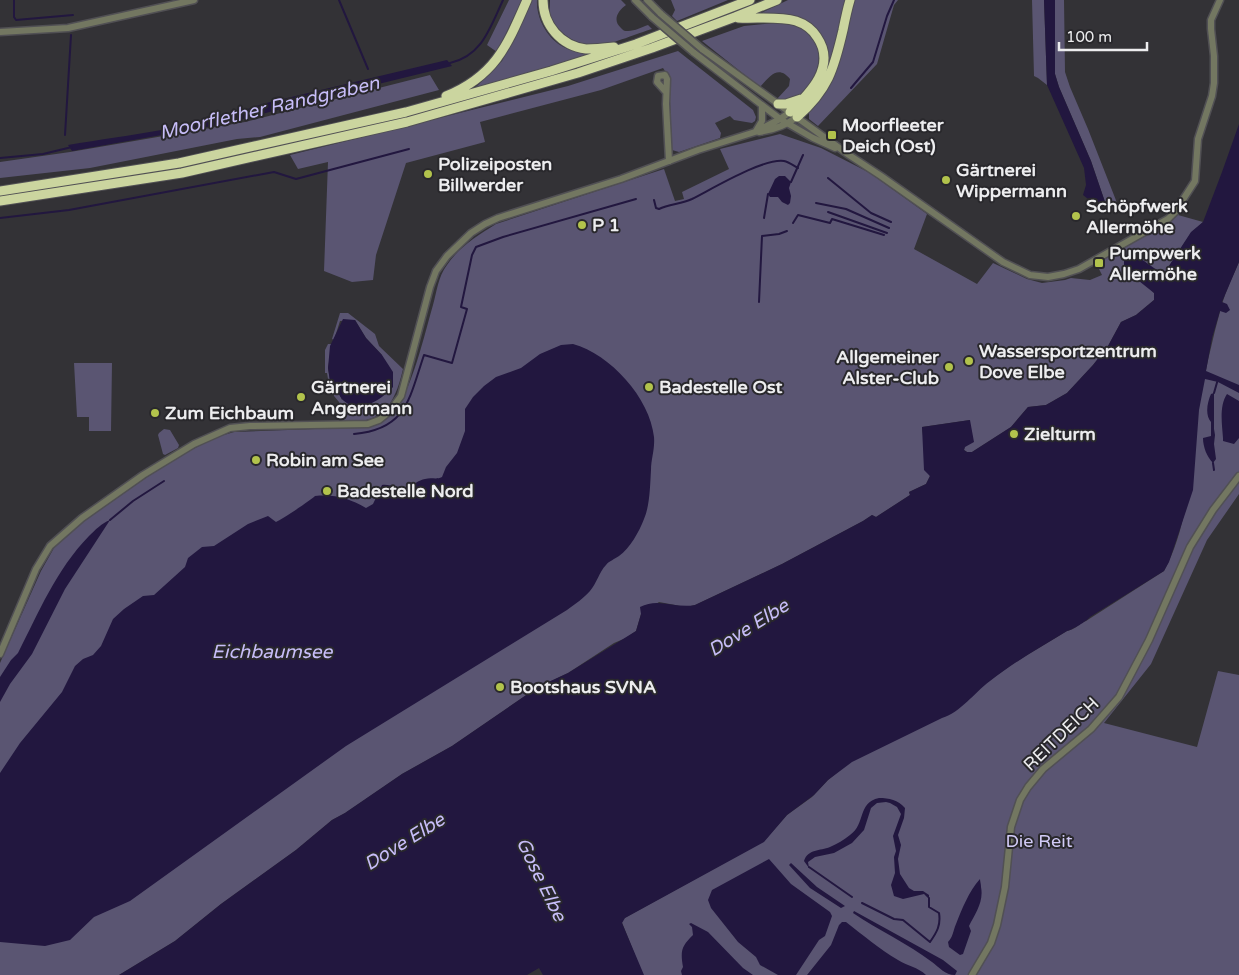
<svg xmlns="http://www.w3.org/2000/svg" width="1239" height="975" viewBox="0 0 1239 975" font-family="'Varela Round',sans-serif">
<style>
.green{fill:#5a5572}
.water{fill:#22173f}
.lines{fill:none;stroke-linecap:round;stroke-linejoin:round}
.stream{stroke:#22173f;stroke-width:2}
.minor-casing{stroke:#515054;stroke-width:9}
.highway-casing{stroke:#515054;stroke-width:11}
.minor{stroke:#737761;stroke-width:6}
.highway{stroke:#cbd59f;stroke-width:9}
.minor-bridge-casing{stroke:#515054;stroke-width:9;stroke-linecap:butt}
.minor-bridge{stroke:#737761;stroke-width:6}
.poi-dot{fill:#b2c34c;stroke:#29282c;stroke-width:2}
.labels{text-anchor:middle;stroke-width:4;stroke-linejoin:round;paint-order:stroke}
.poi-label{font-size:18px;font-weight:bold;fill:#ededef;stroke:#29282c;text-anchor:start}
.street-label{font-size:18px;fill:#ededef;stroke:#29282c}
.park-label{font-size:18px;fill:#d2cbf7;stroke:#29282c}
.water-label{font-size:19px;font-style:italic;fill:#c7bdf8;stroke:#29282c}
</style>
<rect width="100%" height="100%" fill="#333236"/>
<path class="green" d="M509 0H522L497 52 487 45Z
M532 0H537C536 17 546 36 560 45 569 51 581 52 591 54L474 89 502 61Z
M550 0H621L626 5C618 11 612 20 621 28 624 31 624 31 628 31 635 31 642 27 648 25L652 29C638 33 613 44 600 45 579 47 558 35 550 15 549 11 550 5 550 0Z
M671 0H728L677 21 672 16 675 10Z
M788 0H847L829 72 816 95 800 108 813 95 827 71V52L808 23 755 16Z
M853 0H898L894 5 877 64 818 126 809 119V112C839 75 844 45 853 0Z
M1032 0H1044L1047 85 1038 78 1034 76Z
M1055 0H1064L1065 72 1070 87 1088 129 1119 208 1111 211 1105 202 1091 161 1059 87 1055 74Z
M774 23C785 24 799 24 808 32 835 53 806 113 777 99L789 86 790 79C778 64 769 77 760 87L702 41 744 26Z
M678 51 753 110 756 117 755 121 752 123 734 120 730 116 715 123 721 133 720 138 679 152 672 150 669 77 663 68 601 90 480 122 485 142 406 163 376 255 373 280 352 282 324 271 328 162 298 169 290 155 568 86Z
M430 75 439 90 260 137 237 139 90 168 0 178V162L70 152 245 122Z
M780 134 821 148 870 173 927 214 914 249 977 284 993 263 1027 279 1042 283 1065 280 1071 278 1090 280 1102 275 1098 267 1102 265 1101 262 1109 254 1170 222 1178 215 1203 222 1191 233 1169 266 1167 272 1161 273 1128 256 1123 252 1120 255 1154 293V300L1136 315 1121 322 1108 346 1093 365 1067 393 1046 405 1028 407 1011 427 972 452H967L964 450 970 420 922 427 927 471 930 476 926 484 909 492 910 495 876 517 872 515 863 521 782 564 695 605 686 607 659 602 641 614 636 631 626 638 614 643 568 673 538 687 452 746 402 774 345 813 332 820 296 850 221 904 175 941 119 975H0V663L41 571 54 548 84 521 147 477 187 452 217 437 234 432 368 427C377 424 385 421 392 414 411 395 425 332 433 305 437 291 438 277 447 265 459 247 477 236 496 224L664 169 675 201 684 199 682 192 729 169 720 149Z
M1239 262V494L1207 540 1151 664 1104 723 1197 747 1218 671 1239 675V975H643L621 920 764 841 787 815 812 797 828 780 850 762 989 681 1014 663 1067 631C1075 630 1079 623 1086 621L1164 571C1190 523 1190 465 1198 412 1204 376 1212 340 1222 304 1226 290 1233 276 1239 262Z
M340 313H348L375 334 379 346 403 369C398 390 391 414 366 420 359 422 350 421 343 421L339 402 334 396 332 386 329 385 327 373H325V350L328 344H332L328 368 330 381 336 386 342 400 382 355 366 338 355 320 340 321 334 340 332 339Z
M74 363H112L111 431H89V417H77Z
M164 429 170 430 179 445 178 448 165 455 163 454 158 435 159 433Z"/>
<path class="water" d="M1044 0H1055V74L1059 87 1091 161 1105 202 1102 204 1097 202 1093 203 1083 195 1086 185 1084 168 1047 85Z
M447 60 452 66 313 100 229 123 72 151 68 145C133 134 200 127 262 104Z
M1239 124V262L1222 302 1227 304 1230 310 1226 313 1220 311 1212 338 1206 371 1239 385V393L1218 382 1205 379 1199 410 1193 490 1169 562 1164 571 1090 617C1087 621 1072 630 1067 631 1041 647 1014 662 990 681 974 693 961 712 942 718L852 762 828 780 814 795 787 815 764 842 625 918 622 923 644 975H543L539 968 527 975H119L175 941 221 904 296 850 332 820 345 813 402 774 452 746 538 687 568 673 636 631 641 614 640 607C658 597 676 609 695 605L782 564 863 521 872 515 876 517 910 495 909 492 926 484 930 476 924 470 922 427 970 420 974 442 965 447 964 450 967 452H972L1011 427 1028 407 1046 405 1067 393 1093 365 1108 346 1121 322 1136 315 1154 300V293L1124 269V261L1129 255 1137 256 1161 273 1167 272 1169 266 1191 232 1203 222 1222 172Z
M779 176H785L791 182 789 188 791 196 790 203 788 205 782 202 778 197H770L768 194 775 179Z
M343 319 355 320 366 338 382 355 393 372V387C382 399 360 415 344 401 338 396 337 387 330 381L328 368 330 346Z
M573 344C610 354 650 398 654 437 655 449 651 459 651 470 650 486 650 505 644 519 639 532 630 548 619 556 615 559 609 561 606 565 599 572 597 583 590 591 584 598 575 604 567 610L346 746 130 901 94 917 70 940 45 946 0 942V773L20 743 62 692 75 666 83 659 93 655 101 646 113 619 124 609 143 596 154 595 185 567 188 558 202 547 214 546 248 524 268 516 276 522C281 520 311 500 315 496 334 494 349 498 366 508L373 504 382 485C391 484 398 489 407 490 412 485 419 480 425 479 432 477 436 480 442 477L446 467 457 453 465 431V409L473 397 484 386 496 377 521 368 540 354 561 345Z
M1214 393V429L1215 435 1214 444 1216 459 1213 463C1207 457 1203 447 1203 438L1211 436V422C1205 415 1207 403 1211 394Z
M1227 394 1239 401V438L1234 444 1223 441V438C1222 424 1219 406 1227 394Z
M110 520 65 589 32 654 10 684 0 702V677L11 660 18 653C39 612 56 570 89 536 95 530 102 523 110 520Z
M879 798C889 798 898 800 905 808L904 818 898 835 901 845 898 859 900 874 909 888 914 891H923L929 895V899L924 894 903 899 894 896 891 885 895 873 894 857 896 851 893 836 901 814 897 807 890 803 886 802 877 803 871 808 864 830 852 843 834 853 815 857 808 862 809 868 804 861C808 849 820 851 830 847 837 844 844 840 850 835 866 824 857 803 879 798Z
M769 859 791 884 830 912 832 916 825 936 819 940 796 975H778L760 965 756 957 738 942 711 908 708 900 712 890Z
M791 863 817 887 845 906 841 908 810 888 789 865Z
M980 879C980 881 981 884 981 887 984 902 975 914 969 926L971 931 963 954 960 955 949 947 948 942C953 937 953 931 956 924 962 909 969 891 980 879Z
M854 911 943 960 957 971 955 975C945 975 939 967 932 962 907 943 878 930 853 913Z
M842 922H846C863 935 879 949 898 960 907 966 918 967 926 975H807L831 945 839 925Z
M691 923 708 932 743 968 753 975H682L681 971 683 967C680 950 682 946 693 935L692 927 689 924Z"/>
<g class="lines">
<path class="stream" d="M14 0V17L16 20 73 15
M339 0 368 69
M450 63C482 56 490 28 503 0
M851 88 873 62 887 16 894 0
M65 135 71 35
M0 158 43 154 72 147
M828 178 871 213 891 222
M791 182 803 155
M654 200 656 208 659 209C669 204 681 204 692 199 712 189 763 158 784 161 789 162 794 166 798 168
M816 203 846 209 889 228
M828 212 887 233
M0 218 69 210 274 172 296 179 409 149
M764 218 768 194
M793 223 798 215 830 223 832 219 884 235
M759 302 762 236 779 234 787 231
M1214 393 1218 379
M354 434C407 429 409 399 424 355L452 363 467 309 461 307 472 255 476 247 503 237 636 199
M1213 463 1214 470
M110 520 133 501 164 481
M809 867 852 897
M862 903 894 919 903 920 930 942C937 932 941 925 939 913L929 907V898"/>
<g class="minor-casing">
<path id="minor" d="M635 0 652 17
M647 0 661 14
M0 32 68 28 194 0
M702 49 849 155 881 176 1003 262 1030 275 1048 277 1064 274 1079 269 1157 225 1168 219 1175 212 1195 181 1198 139 1212 96 1214 83V56L1211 29V20L1220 0
M693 52 780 119 813 138 835 148
M666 92 657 82 658 76 665 75 667 79 666 104 669 161
M756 131 762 121V106
M759 132C774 130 785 126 797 117
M0 654 36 569 50 546 82 518 143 475 194 444 230 428 250 426 368 424 379 420 389 412 401 396 430 287 436 271 447 256 471 233 485 224 498 218 621 179 698 150 755 132 780 119 790 112
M972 975 991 943 997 925 1005 887 1011 827 1020 800 1028 787 1043 769 1091 729 1119 697 1149 640 1190 547 1213 510 1239 476"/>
</g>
<g class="highway-casing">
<path id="highway" d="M543 0C543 25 561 46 586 49 595 49 605 48 614 47
M738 18C757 19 778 16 796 21 805 24 812 29 817 37 837 66 810 93 790 112
M446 96C495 76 507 46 527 0
M778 104H786L801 99
M797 117C828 90 834 69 843 30 845 20 847 10 850 0
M0 191 179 163 406 112 551 71 636 44 750 0
M0 201 182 173 407 122 578 73 652 48 735 17 777 0"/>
</g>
<use href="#minor" class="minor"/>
<use href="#highway" class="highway"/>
<g class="minor-bridge-casing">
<path id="minor-bridge" d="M661 14 702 49
M652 17 693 52"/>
</g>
<use href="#minor-bridge" class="minor-bridge"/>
</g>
<g class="poi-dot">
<rect x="827" y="130" width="10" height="10" rx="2.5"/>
<circle cx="428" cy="174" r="5"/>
<circle cx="946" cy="180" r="5"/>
<circle cx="1076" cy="216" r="5"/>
<circle cx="582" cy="225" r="5"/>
<rect x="1094" y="258" width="10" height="10" rx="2.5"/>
<circle cx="969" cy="361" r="5"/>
<circle cx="949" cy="367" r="5"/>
<circle cx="649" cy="387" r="5"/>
<circle cx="301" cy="397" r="5"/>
<circle cx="155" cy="413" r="5"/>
<circle cx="1014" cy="434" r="5"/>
<circle cx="256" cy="460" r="5"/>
<circle cx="327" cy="491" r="5"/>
<circle cx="500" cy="687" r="5"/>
</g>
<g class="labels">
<g class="poi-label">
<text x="842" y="131">Moorfleeter<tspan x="842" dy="21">Deich (Ost)</tspan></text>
<text x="438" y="170">Polizeiposten<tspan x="438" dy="21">Billwerder</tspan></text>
<text x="956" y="176">Gärtnerei<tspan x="956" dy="21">Wippermann</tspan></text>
<text x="1086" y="212">Schöpfwerk<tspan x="1086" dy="21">Allermöhe</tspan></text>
<text x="592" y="231">P 1</text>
<text x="1109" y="259">Pumpwerk<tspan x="1109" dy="21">Allermöhe</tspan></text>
<text x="979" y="357">Wassersportzentrum<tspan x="979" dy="21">Dove Elbe</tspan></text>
<text x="939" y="363" text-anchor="end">Allgemeiner<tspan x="939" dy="21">Alster-Club</tspan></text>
<text x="311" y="393">Gärtnerei<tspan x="311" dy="21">Angermann</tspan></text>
<text x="659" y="393">Badestelle Ost</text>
<text x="165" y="419">Zum Eichbaum</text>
<text x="1024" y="440">Zielturm</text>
<text x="266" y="466">Robin am See</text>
<text x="337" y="497">Badestelle Nord</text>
<text x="510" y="693">Bootshaus SVNA</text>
</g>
<g class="street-label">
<text transform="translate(1061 734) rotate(-44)" y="6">REITDEICH</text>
</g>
<g class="park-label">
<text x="1039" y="847">Die Reit</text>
</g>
<g class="water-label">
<text transform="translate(269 107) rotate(-13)" y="7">Moorflether Randgraben</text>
<text transform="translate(748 627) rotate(-32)" y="7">Dove Elbe</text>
<text x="272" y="658">Eichbaumsee</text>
<text transform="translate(404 841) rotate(-32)" y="7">Dove Elbe</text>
<text transform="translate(542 879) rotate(64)" y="7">Gose Elbe</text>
</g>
</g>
<path d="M1059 42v8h88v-8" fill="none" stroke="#ededef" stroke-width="2.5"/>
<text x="1066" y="42" font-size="15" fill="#ededef" stroke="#29282c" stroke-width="4" paint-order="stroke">100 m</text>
</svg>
